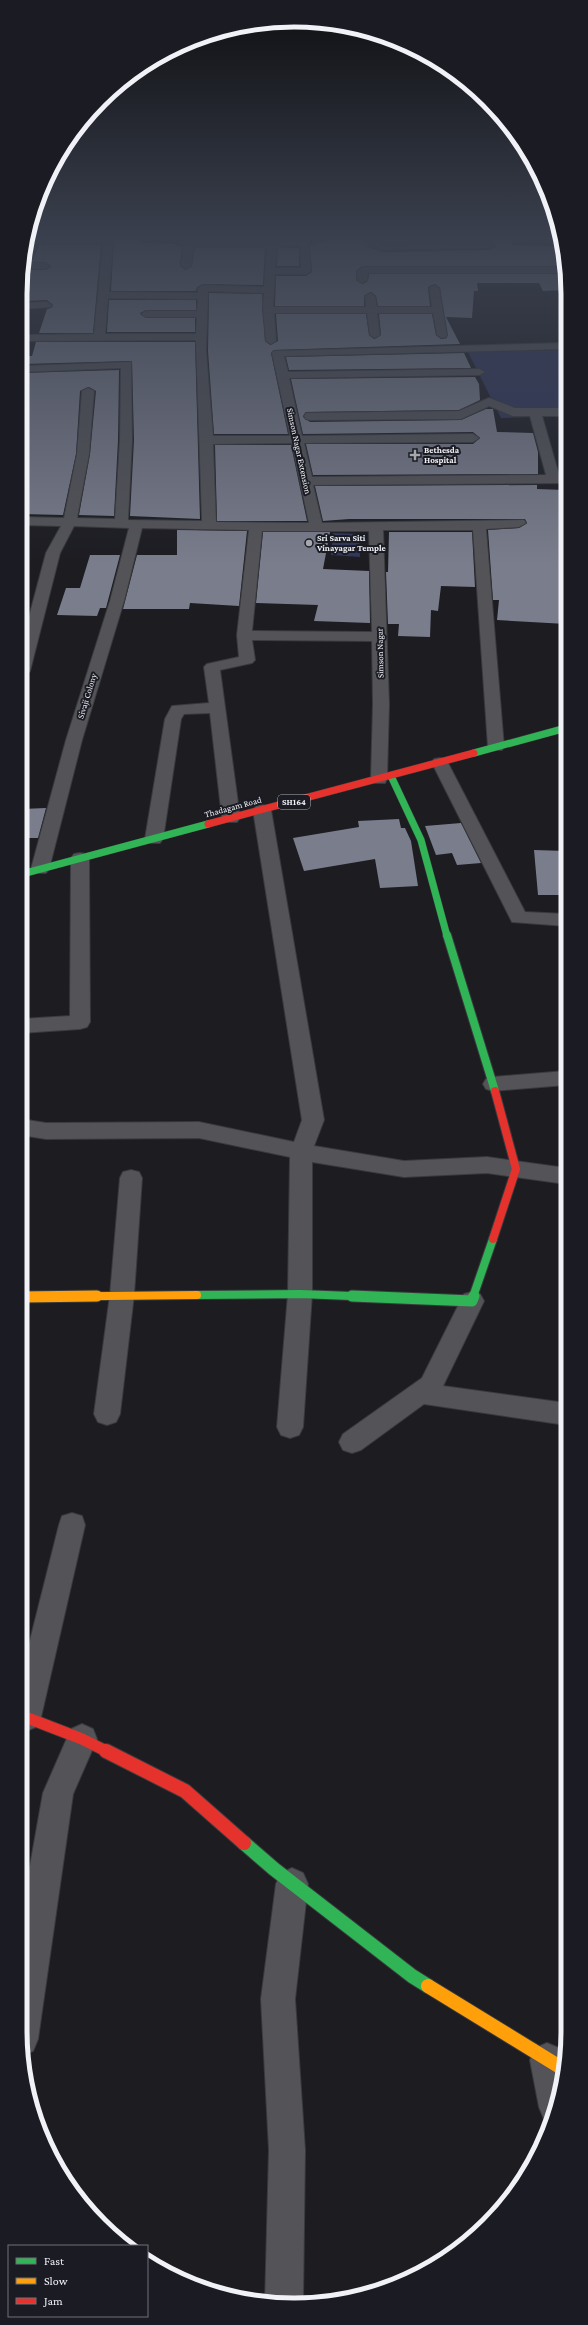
<svg xmlns="http://www.w3.org/2000/svg" width="588" height="2325" viewBox="0 0 588 2325" font-family="'Crimson Pro',serif">
<style>
.green{fill:#31365c}
.building{fill:#7a7d8c}
.lines{fill:none;stroke-linecap:round;stroke-linejoin:round}
.street-casing{stroke:#383a3d;stroke-width:2}
.fast-far3-casing{stroke:#383a3d;stroke-width:8}
.fast-far2-casing{stroke:#383a3d;stroke-width:10}
.fast-far1-casing{stroke:#383a3d;stroke-width:13}
.fast-casing{stroke:#383a3d;stroke-width:16}
.slow-far2-casing{stroke:#383a3d;stroke-width:10}
.slow-far1-casing{stroke:#383a3d;stroke-width:13}
.slow-casing{stroke:#383a3d;stroke-width:16}
.jam-far3-casing{stroke:#383a3d;stroke-width:8}
.jam-far2-casing{stroke:#383a3d;stroke-width:10}
.jam-far1-casing{stroke:#383a3d;stroke-width:13}
.jam-casing{stroke:#383a3d;stroke-width:16}
.street{fill:#545458;fill-rule:evenodd}
.fast-far3{stroke:#30b455;stroke-width:7}
.fast-far2{stroke:#30b455;stroke-width:8}
.fast-far1{stroke:#30b455;stroke-width:11}
.fast{stroke:#30b455;stroke-width:14}
.slow-far2{stroke:#ff9f0a;stroke-width:8}
.slow-far1{stroke:#ff9f0a;stroke-width:11}
.slow{stroke:#ff9f0a;stroke-width:14}
.jam-far3{stroke:#e5322d;stroke-width:7}
.jam-far2{stroke:#e5322d;stroke-width:8}
.jam-far1{stroke:#e5322d;stroke-width:11}
.jam{stroke:#e5322d;stroke-width:14}
.poi-dot{fill:#a6a7ad;stroke:#1a1b23;stroke-width:1.5}
.labels{text-anchor:middle;stroke-width:4;stroke-linejoin:round;paint-order:stroke}
.far-poi-label{font-size:9px;font-weight:bold;fill:#f1f2f8;stroke:#1a1b23;text-anchor:start}
.far-street-label{font-size:9px;fill:#f1f2f8;stroke:#1a1b23}
.shield{fill:#1a1b23;stroke:#b0b2b8;stroke-width:1}
.shield-label{font-size:9px;font-weight:bold;fill:#f1f2f8}
.rim{fill:none;stroke:#f1f2f8;stroke-width:5}
</style>
<rect width="100%" height="100%" fill="#1c1c21"/>
<path class="green" d="M566 350V416L501 418 468 352Z
M333 533 359 534 360 557 331 555Z"/>
<path class="building" d="M114 239H140L139 242 142 243 176 244 175 246H182L180 266 185 270 192 266 195 248H265L263 285 203 284 197 287 196 291H111Z
M326 239H366L369 247 383 252 490 250 496 246 490 240 455 241V239H511L512 245 562 247 566 266H363L357 270 356 280 363 284 368 281 369 274H566V290L543 291 539 283H477L478 291H474L472 318 446 317 460 344 274 350 271 353 288 434H214L208 351 209 293 262 294 265 341 270 345 278 341 276 314H366L369 335 374 339 381 335 379 314H432L436 335 441 339 447 338 440 288 435 284 428 287 430 306H378L376 296 371 292 364 296V306H275L276 276H306L312 272 310 245H315V242H326Z
M378 239H409V242H383Z
M40 245H101L93 333H39L47 309 51 308 53 305 47 300 22 301V278L26 270H45L51 267 45 262H31Z
M278 248H299V266H277Z
M109 300H196V310H146L140 313 146 318H195V332H107Z
M36 342H195L200 519 130 516 134 440 132 361 22 364V356H32Z
M464 353 471 368 289 370 286 357Z
M119 370 118 440 114 516 79 515 90 454 96 391 89 387 80 391 76 454 63 515 22 514V373Z
M475 377 479 384 480 400 459 410 306 412 303 417 310 422 461 420 486 409H493L497 432 533 433 538 452V474L313 475 306 444H473L480 438 473 432 303 434 291 379Z
M215 445H291L307 521H217Z
M537 485V489L565 490 566 624 497 620 499 600H493L488 530 519 528 527 523 525 519H349L323 521 315 486Z
M177 530 247 531 239 606 190 603 189 609H123L137 555H177Z
M263 532H330L323 569 369 571 370 623 314 621 318 605 256 603Z
M389 532H472L475 587 441 586 438 611 431 610 430 637 398 636 399 624H388L386 572H388Z
M90 555H120L106 608H100L97 616 57 615 66 588H80Z
M46 808 38 838H22V809Z
M399 819 401 828H405L411 841 418 886 380 888 375 859 304 871 293 838 359 827 358 821Z
M461 823 481 863 457 865 452 853 436 855 425 826Z
M534 850 566 851V895H538Z"/>
<g class="lines">
<g class="street-casing">
<path id="street" d="M38 239H113L109 292 198 293V288L203 285 264 287 267 247H194L191 266 186 269 181 266 185 239 308 241 311 271 306 274H275L273 307H366L365 296 370 293 375 296 377 307H432L429 288 434 285 439 288 447 335 446 337 442 338 437 335 433 313H377L380 335 375 338 370 335 367 313H274L276 341 271 344 266 341 263 310 264 293 208 291 206 351 213 436H290L272 353 274 351 566 343V349L284 356 288 372 479 369 485 372 479 375 289 378 302 436 473 434 479 438 473 442 304 443 312 477 546 475 530 416H513L489 406 461 419 310 420 306 419 304 416 306 413 459 411 489 398 515 408H566V416H542L559 475H566V483L313 485 322 523 524 520 526 523 519 527 486 529 504 747 502 750H490L488 747 473 530H383L389 704 387 779 385 783H373L371 779 373 704 372 641 252 640 255 660 252 663 220 670 240 818 237 822H225L222 818 210 713 184 714 181 719 163 839 160 843H148L145 839 165 719 172 706 209 703 204 667 207 664 239 657 237 635 249 530 142 528 124 601 82 740 49 869 46 873H34L31 869 66 740 110 601 129 528 74 526 60 553 30 671 27 674 22 676V643L46 553 61 526 22 525V517L64 518 77 454 82 391 88 388 94 391 89 454 77 518 115 519 120 440 121 368 22 372V366L131 362 132 440 128 520 202 521 196 340 22 341V335L94 334 103 243 42 244 39 243ZM300 246 301 268H275L277 247ZM108 298 198 299 197 311H146L141 314 146 317H197L196 334H105ZM292 443 309 523 216 522 213 444ZM262 531H369L372 632 252 631Z
M367 239H377V242L383 244 490 242 495 245 490 248 383 250 369 246Z
M22 263H45L50 266 45 269H22Z
M363 267H566V273H368L367 280 362 283 357 280 358 270Z
M47 302 52 305 51 307 22 309V303Z
M440 758 446 759 448 763 525 912 566 914V926L512 922 432 763 434 759Z
M262 805 268 806 271 810 324 1120 314 1146 404 1161 487 1157 566 1168V1184L487 1173 404 1177 312 1162V1294L303 1427 299 1435 290 1438 281 1435 277 1427 288 1294 290 1157 199 1138 46 1139 21 1135V1119L46 1123 199 1122 294 1142 302 1120 253 810 256 806Z
M80 853 86 854 89 858 90 1022 87 1027 80 1029 21 1033V1019L70 1016 71 858 74 854Z
M566 1071V1085L493 1091 486 1089 483 1084 486 1079 493 1077Z
M131 1170 139 1172 142 1178 134 1295 120 1414 116 1422 107 1425 98 1422 94 1414 110 1295 120 1178 123 1172Z
M472 1292 480 1294 484 1301 443 1386 566 1403V1425L424 1404 361 1450 352 1453 343 1450 339 1442 343 1434 422 1378 464 1294Z
M72 1513 82 1516 85 1525 41 1717 36 1727 26 1731 20 1729V1680L59 1525 62 1516Z
M82 1724 93 1729 97 1739 73 1794 38 2039 33 2051 22 2055 20 2031V1931L28 1877 43 1793 71 1729Z
M292 1868 303 1873 308 1884 295 1999 305 2150 303 2302 276 2304 265 2303 269 2150 261 1999 276 1884 281 1873Z
M547 2043 559 2048 566 2067 552 2123 544 2119 539 2107 530 2060 535 2048Z"/>
</g>
<g class="fast-far3-casing">
<path id="fast-far3" d="M474 753 566 728
M391 776 421 840 447 936
M22 874 208 824"/>
</g>
<g class="fast-far2-casing">
<path id="fast-far2" d="M447 935 495 1091
M197 1295 300 1294 377 1297
M473 1297 493 1239"/>
</g>
<g class="fast-far1-casing">
<path id="fast-far1" d="M352 1296 472 1301 474 1296"/>
</g>
<g class="fast-casing">
<path id="fast" d="M244 1843 274 1869 412 1976 428 1986"/>
</g>
<g class="slow-far2-casing">
<path id="slow-far2" d="M21 1297 197 1295"/>
</g>
<g class="slow-far1-casing">
<path id="slow-far1" d="M21 1297 97 1296"/>
</g>
<g class="slow-casing">
<path id="slow" d="M428 1986 565 2070"/>
</g>
<g class="jam-far3-casing">
<path id="jam-far3" d="M208 824 474 753"/>
</g>
<g class="jam-far2-casing">
<path id="jam-far2" d="M493 1239 516 1169 495 1091"/>
</g>
<g class="jam-far1-casing">
<path id="jam-far1" d="M20 1715 82 1739 108 1752"/>
</g>
<g class="jam-casing">
<path id="jam" d="M106 1751 185 1791 244 1843"/>
</g>
<use href="#street" class="street"/>
<use href="#fast-far3" class="fast-far3"/>
<use href="#fast-far2" class="fast-far2"/>
<use href="#fast-far1" class="fast-far1"/>
<use href="#fast" class="fast"/>
<use href="#slow-far2" class="slow-far2"/>
<use href="#slow-far1" class="slow-far1"/>
<use href="#slow" class="slow"/>
<use href="#jam-far3" class="jam-far3"/>
<use href="#jam-far2" class="jam-far2"/>
<use href="#jam-far1" class="jam-far1"/>
<use href="#jam" class="jam"/>
</g>
<linearGradient id="sky" x2="0" y2="1"><stop stop-color="#0f0f12"/><stop offset="0.42" stop-color="#3a404e"/><stop offset="1" stop-color="#3a404e" stop-opacity="0"/></linearGradient>
<rect width="588" height="565" fill="url(#sky)"/>
<g class="poi-dot">
<path d="M413 449h4v4h4v4h-4v4h-4v-4h-4v-4h4z"/>
<circle cx="309" cy="543" r="4"/>
</g>
<g class="labels">
<g class="far-poi-label">
<text x="424" y="453">Bethesda<tspan x="424" dy="10">Hospital</tspan></text>
<text x="317" y="541">Sri Sarva Siti<tspan x="317" dy="10">Vinayagar Temple</tspan></text>
</g>
<g class="far-street-label">
<text transform="translate(299 451) rotate(78)" y="3">Simson Nagar Extension</text>
<text transform="translate(380 653) rotate(-91)" y="3">Simson Nagar</text>
<text transform="translate(87 696) rotate(-73)" y="3">Sivaji Colony</text>
<text transform="translate(233 807) rotate(-15)" y="3">Thadagam Road</text>
</g>
<rect class="shield" x="278" y="795" width="32" height="14" rx="3"/>
<g class="shield-label">
<text x="294" y="805">SH164</text>
</g>
</g>
<path d="M0 0H588V2325H0ZM294 27H294A267 267 0 0 1 561 294V2031A267 267 0 0 1 294 2298H294A267 267 0 0 1 27 2031V294A267 267 0 0 1 294 27Z" fill="#1a1b23" fill-rule="evenodd"/>
<path class="rim" d="M294 27H294A267 267 0 0 1 561 294V2031A267 267 0 0 1 294 2298H294A267 267 0 0 1 27 2031V294A267 267 0 0 1 294 27Z"/>
<rect x="8" y="2245" width="140" height="72" fill="#1a1b23" stroke="#707178"/>
<rect x="16" y="2258" width="20" height="6" fill="#30b455" stroke="#707178"/>
<text x="44" y="2265" font-size="12" fill="#f1f2f8">Fast</text>
<rect x="16" y="2278" width="20" height="6" fill="#ff9f0a" stroke="#707178"/>
<text x="44" y="2285" font-size="12" fill="#f1f2f8">Slow</text>
<rect x="16" y="2298" width="20" height="6" fill="#e5322d" stroke="#707178"/>
<text x="44" y="2305" font-size="12" fill="#f1f2f8">Jam</text>
</svg>
